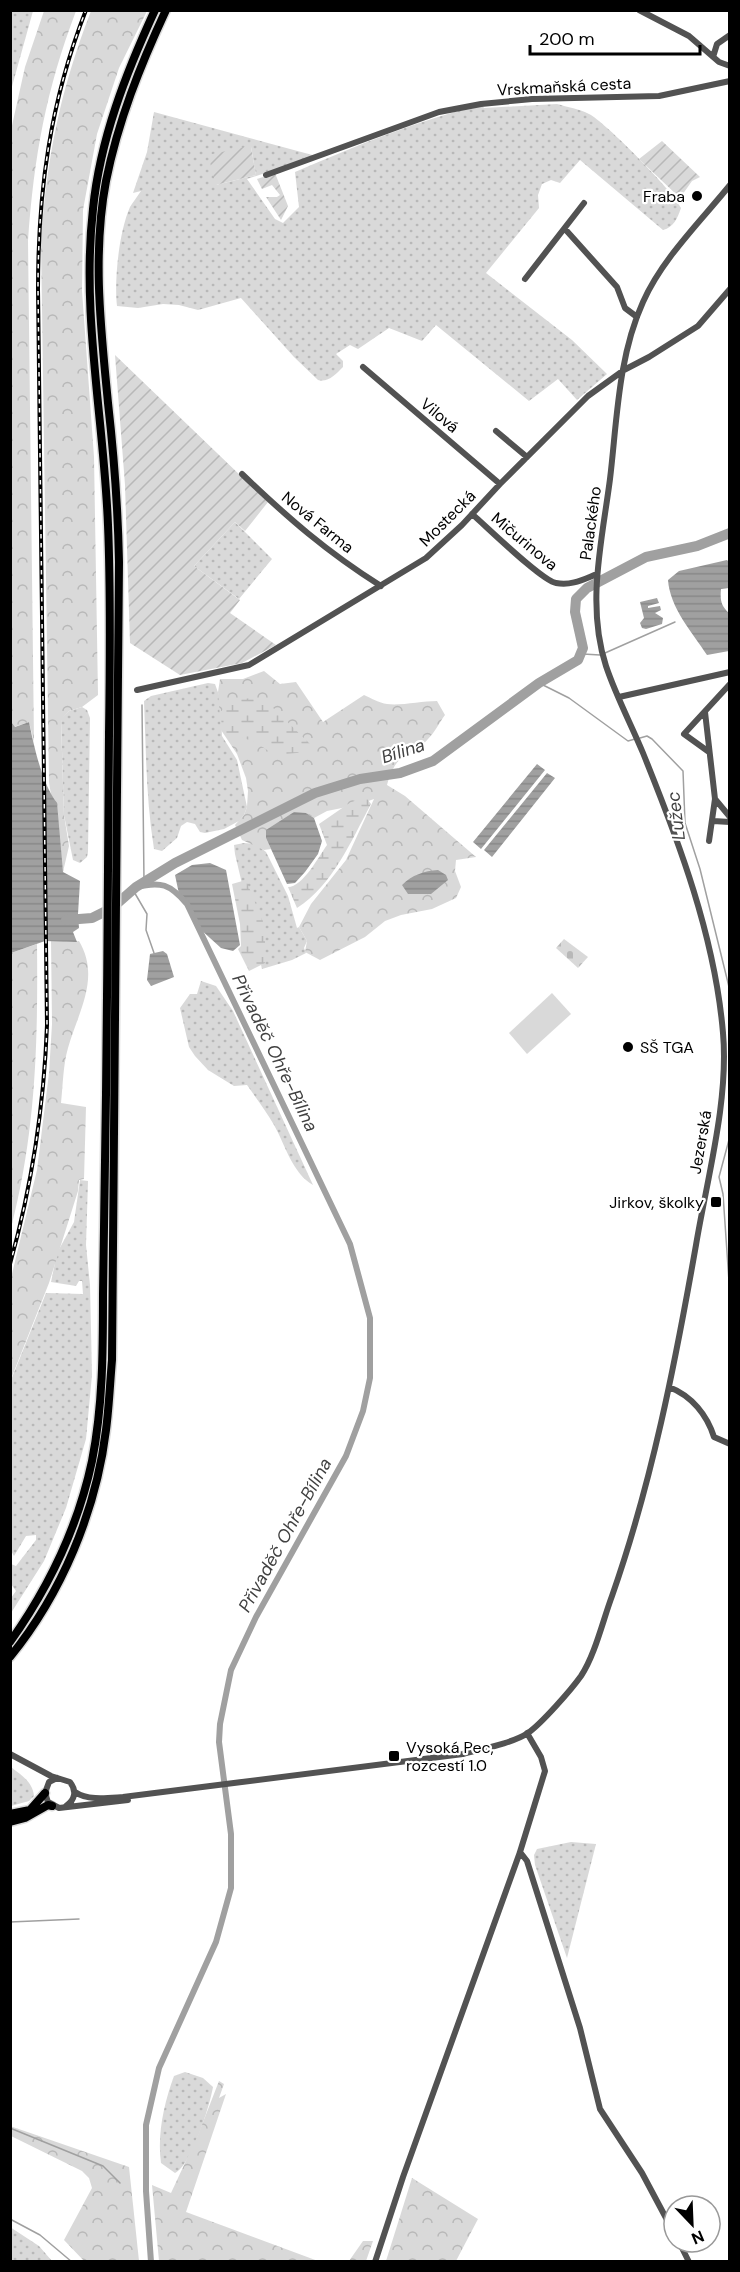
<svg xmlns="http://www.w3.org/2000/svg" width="740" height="2272" viewBox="0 0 740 2272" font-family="'DM Sans',sans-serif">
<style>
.grass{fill:url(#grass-dots);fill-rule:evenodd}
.forest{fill:url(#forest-crowns)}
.wetland{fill:url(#wetland-marsh)}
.cemetery{fill:url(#cemetery-stones)}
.garden{fill:url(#garden-furrows)}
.pitch{fill:#d9d9d9}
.water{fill:url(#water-rules)}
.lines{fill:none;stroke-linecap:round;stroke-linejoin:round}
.stream{stroke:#a0a0a0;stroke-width:1.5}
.canal{stroke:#a0a0a0;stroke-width:6}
.river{stroke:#a0a0a0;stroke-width:10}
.highway-casing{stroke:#dbdbdb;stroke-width:11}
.minor{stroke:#525252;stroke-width:6}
.highway{stroke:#000;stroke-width:8}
.rail-casing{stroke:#000;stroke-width:4}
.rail{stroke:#fff;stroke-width:1.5;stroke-dasharray:4.5;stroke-linecap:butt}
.poi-dot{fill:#000;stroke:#fff;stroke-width:2}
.labels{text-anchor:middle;stroke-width:4.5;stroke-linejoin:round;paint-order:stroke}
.street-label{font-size:16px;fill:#000;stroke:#fff}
.poi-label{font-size:16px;fill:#000;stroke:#fff;text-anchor:end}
.water-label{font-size:18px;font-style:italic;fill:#414141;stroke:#fff}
</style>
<defs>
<pattern id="grass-dots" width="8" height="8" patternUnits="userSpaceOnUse" patternTransform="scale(1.5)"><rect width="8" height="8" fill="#d9d9d9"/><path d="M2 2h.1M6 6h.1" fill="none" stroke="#b8b8b8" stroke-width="1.8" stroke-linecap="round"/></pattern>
<pattern id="forest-crowns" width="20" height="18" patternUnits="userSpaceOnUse" patternTransform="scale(1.5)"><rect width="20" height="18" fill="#d9d9d9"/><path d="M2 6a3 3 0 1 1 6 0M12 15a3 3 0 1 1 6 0" fill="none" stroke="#b8b8b8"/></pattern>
<pattern id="wetland-marsh" width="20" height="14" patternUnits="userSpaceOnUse" patternTransform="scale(1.5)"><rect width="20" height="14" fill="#d9d9d9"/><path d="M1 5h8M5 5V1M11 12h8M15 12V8" fill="none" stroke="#b8b8b8"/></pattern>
<pattern id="cemetery-stones" width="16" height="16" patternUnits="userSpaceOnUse" patternTransform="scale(1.5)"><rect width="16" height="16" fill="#d9d9d9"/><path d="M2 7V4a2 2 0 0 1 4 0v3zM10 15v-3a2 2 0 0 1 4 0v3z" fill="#b8b8b8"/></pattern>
<pattern id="garden-furrows" width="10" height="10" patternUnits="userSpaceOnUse" patternTransform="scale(1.5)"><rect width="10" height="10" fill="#d9d9d9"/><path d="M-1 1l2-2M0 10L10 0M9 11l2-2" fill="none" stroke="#b8b8b8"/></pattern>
<pattern id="water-rules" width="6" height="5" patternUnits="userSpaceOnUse" patternTransform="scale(1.5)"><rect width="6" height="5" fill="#a0a0a0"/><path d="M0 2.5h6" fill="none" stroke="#888"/></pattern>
</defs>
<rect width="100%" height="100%" fill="#fff"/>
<path class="grass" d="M11 10 33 11 11 90 10 11Z
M557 104C567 107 580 109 589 114 604 121 675 193 681 208 677 219 674 227 663 230L580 160 560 183 551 180 542 184 538 195 539 208 486 273 572 340 607 374 577 400 558 379 529 401 436 325 422 341 389 328 358 349 350 345 336 354 343 361V367C336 374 328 383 318 380L294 357 241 298 198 310 179 305 163 304 138 308 117 306C114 280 119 232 130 207 133 202 137 197 141 191L133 193 147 152 154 112 316 156 247 179 275 219 283 223 299 207 295 172C356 146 417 120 482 105L484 108ZM251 147 256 175 216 185Z
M235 522 272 559 239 599 194 566Z
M208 683 215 684 220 698 222 736 237 760 247 807 244 815 239 821 224 829 205 833 200 832 195 824 187 822 181 826 177 838 162 851 154 849C146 800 146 750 144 701L151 696Z
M82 707 87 710 90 718 88 852 87 857 80 863 73 860 64 815 61 719 69 711Z
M244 843 256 844 266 852 288 896 297 928 299 927 307 941 304 948 306 953 292 960 262 969 235 854 234 845Z
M201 981 216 986 233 1011 313 1185C292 1173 285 1144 274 1125 266 1111 256 1098 247 1085L234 1086 208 1070 195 1056 189 1047 180 1008 190 994H197Z
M80 1180 88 1181 86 1245 90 1285 92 1375 86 1439 66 1508 44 1561 11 1613V1598L16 1591 11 1584V1564L16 1566 36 1540V1535L26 1536 14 1556 10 1549 11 1380 46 1293 83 1294 82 1281H79L76 1286 51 1282 57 1253 74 1222Z
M11 1767C21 1775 33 1782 34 1796L29 1801 11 1806Z
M571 1842 596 1844 567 1958 535 1865 534 1855 537 1849Z
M185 2072 203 2078 213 2087C210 2105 191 2166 175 2173L161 2163C157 2135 164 2103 174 2076Z
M10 2227 39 2246 52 2261H11Z"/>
<path class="forest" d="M44 11H76C46 90 34 156 28 241L34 742 29 722 14 727 11 722V130L25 67Z
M91 11H147L119 68 97 134 83 210 82 291 94 457 98 695 82 707 69 711 61 720 64 815 69 846 63 872 49 782 41 241C47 156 60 91 91 11Z
M264 671 280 684 296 682 323 722 364 695C371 698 379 703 387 704 400 706 422 701 437 701L445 715C439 723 435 732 428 739 409 760 397 749 387 785L405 796 476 857 456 860 455 871 461 887 456 898 432 909 401 915 385 921 365 937 320 960 305 952 307 941 299 927 311 904 346 860 374 799 357 805 327 811 314 818 306 813 266 838 271 849 264 850 242 840 235 825 244 815 247 807 248 791 246 778 237 754 221 730 218 692 220 679H243Z
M51 940C61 940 69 943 79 941 101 978 78 1012 68 1048 63 1065 63 1085 61 1103L86 1107 84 1179 79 1180 78 1191 49 1283 11 1379V1278L37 1170 49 1073 52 1024Z
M37 944C38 1043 36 1131 11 1228V953Z
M219 2081 224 2084 219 2098 226 2094 186 2212 318 2261H159L152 2185 171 2193 198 2135Z
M10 2126 129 2167 139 2261H84L64 2240 92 2188 89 2178 82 2171 11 2136Z
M412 2178 478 2219 456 2261H386Z
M363 2241H373L366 2261H349Z"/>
<path class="wetland" d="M254 698 265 700 311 745 307 752 275 755 253 741 225 733C213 705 229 699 254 698Z
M365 796 371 804C351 841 333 885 297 908L288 887C303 887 319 856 327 845L319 824 348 804Z
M246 880 265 927V963L249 971 238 949 241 946 240 924 232 884Z"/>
<path class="cemetery" d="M564 939 588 957 578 968 556 948Z"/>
<path class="garden" d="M662 141 700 177 692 181 680 198 639 159Z
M245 147H251L256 175 216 185 208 155Z
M275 173 288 206 281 220 266 197H277L280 195 272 185 262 189 257 179Z
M115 355 268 502 245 531 235 522 194 566 240 600 230 613 276 645 242 663 180 675 130 643 125 485Z"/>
<path class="pitch" d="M552 993 571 1014 527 1054 509 1033Z"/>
<path class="water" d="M727 560 729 562V588L721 589C720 600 721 606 729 613V651L707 655C692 632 670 608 668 580L679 571Z
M657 598 659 603 648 606V608L660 606 661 610 655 613 663 618 662 624 646 629 642 628 640 623 644 618 640 602Z
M11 722 15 727 29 722C34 746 42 784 57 803L63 872 80 881 78 914 79 928 73 932 77 942 45 941 11 953Z
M537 764 545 770 481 849 473 842Z
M547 773 555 778 492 857 484 850Z
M294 812 306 813 314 818 322 841 318 854 305 872 295 883 287 884 266 838V830Z
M210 863 226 870 240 945 233 951 221 948 199 928 187 904 179 894 175 875 192 865Z
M438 870 446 875 448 880 431 894H408L402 885C412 875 424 871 438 870Z
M163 951 167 954 174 977 151 986 147 980 150 954Z"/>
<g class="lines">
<path class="stream" d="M605 653 675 622
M583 654 600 655
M539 683 569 698 628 741 635 739
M142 705 144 881
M640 738 647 736 652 739 683 771 685 823 700 869 730 991
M133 890 147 914 146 930 154 953
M730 1136 719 1177 723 1194 730 1296
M10 1922 79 1919
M10 2128 103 2166 120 2183
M10 2219 40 2235 72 2262"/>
<path class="canal" d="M136 887C161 881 170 884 187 904L350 1244 370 1318V1378L363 1411 346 1456 256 1617 231 1670 220 1724 219 1742 231 1834V1888L216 1942 159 2068 146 2125V2191L151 2262"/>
<path class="river" d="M66 920 92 918 112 908 136 887 175 863 315 793 360 779 400 773 433 761 539 683 578 660 583 648 575 612 576 599 587 588 646 557 697 546 730 533"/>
<g class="highway-casing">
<path id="highway" d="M10 1642C49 1587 78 1527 92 1461 103 1406 103 1349 103 1294 104 1227 105 1161 106 1094 107 974 109 854 109 734 110 665 111 595 108 525 104 420 81 314 93 209 100 139 126 73 155 10
M10 1657C62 1593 96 1511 106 1430 109 1407 110 1383 112 1360L119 562C118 509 114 456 108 403 101 330 92 255 106 181 118 121 140 66 166 10
M10 1814 30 1810 45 1793
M10 1822 25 1818 48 1805 52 1806"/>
</g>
<path class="minor" d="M639 10 689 36 719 62 730 66
M713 57 717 44 730 35
M266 175 439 112 481 104 532 99 659 96 730 81
M565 229 617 287 625 308 637 317
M525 279 584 203
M363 367 500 484
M496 431 527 457
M242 474C288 518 327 552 381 586
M472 514C486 526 542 581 556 583 572 586 584 579 597 574
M137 690 249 665 426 558 462 525 500 484 588 396 624 370 649 357 698 326 730 289
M619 697 730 672
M705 712 715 799 709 841
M709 752 684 734 730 684
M715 799 730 817
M713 821 730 822
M669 1387C692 1396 707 1415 714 1437L730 1444
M10 1754 51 1776 70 1782C77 1791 75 1800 66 1806
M57 1778 49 1782 45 1793 48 1802 59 1808 128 1800
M75 1792C88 1801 108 1798 123 1797L463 1754C482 1749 513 1743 528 1733 542 1723 571 1690 581 1676 595 1655 603 1620 612 1596 652 1482 675 1364 696 1245 707 1179 729 1100 723 1033 715 937 679 842 643 753 631 724 616 696 606 666 586 605 602 541 610 479 617 421 618 357 643 302 662 259 700 222 730 185
M520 1852 527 1861 580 2028 600 2109 642 2173 674 2233
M679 2242 689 2262
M375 2262 403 2177 520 1852 545 1771 541 1757 527 1733"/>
<use href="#highway" class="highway"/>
<g class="rail-casing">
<path id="rail" d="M10 1264C32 1185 44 1106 47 1025L38 289C38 191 50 102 86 10"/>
</g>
<use href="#rail" class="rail"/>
</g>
<g class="poi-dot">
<circle cx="697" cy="196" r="6"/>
<circle cx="628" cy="1047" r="6"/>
<rect x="710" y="1196" width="12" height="12" rx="3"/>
<rect x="388" y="1750" width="12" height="12" rx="3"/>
</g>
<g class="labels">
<g class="street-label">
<text transform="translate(564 86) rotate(-3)" y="6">Vrskmaňská cesta</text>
<text transform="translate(440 415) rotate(40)" y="6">Vilová</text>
<text transform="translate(447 518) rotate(-45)" y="6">Mostecká</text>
<text transform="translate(318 522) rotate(39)" y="6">Nová Farma</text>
<text transform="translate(590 523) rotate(-82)" y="6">Palackého</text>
<text transform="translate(525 541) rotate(40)" y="6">Mičurinova</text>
<text transform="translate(700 1142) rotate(-80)" y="6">Jezerská</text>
</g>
<g class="poi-label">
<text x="685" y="202">Fraba</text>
<text x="640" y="1053" text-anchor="start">SŠ TGA</text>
<text x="704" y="1208">Jirkov, školky</text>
<text x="406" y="1753" text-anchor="start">Vysoká Pec,<tspan x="406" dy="18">rozcestí 1.0</tspan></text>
</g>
<g class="water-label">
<text transform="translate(403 751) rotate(-18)" y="6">Bílina</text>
<text transform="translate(676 816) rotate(-97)" y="6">Lužec</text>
<text transform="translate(275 1053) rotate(64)" y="6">Přivaděč Ohře-Bílina</text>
<text transform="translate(285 1535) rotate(-61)" y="6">Přivaděč Ohře-Bílina</text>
</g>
</g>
<rect width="740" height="2272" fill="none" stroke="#000000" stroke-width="24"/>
<g transform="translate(692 2224) rotate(157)"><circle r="28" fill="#ffffff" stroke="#999999" stroke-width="1.5"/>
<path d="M0-4.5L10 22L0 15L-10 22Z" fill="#000000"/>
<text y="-9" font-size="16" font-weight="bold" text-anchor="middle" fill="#000000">N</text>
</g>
<path d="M530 45v9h170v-9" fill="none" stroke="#000000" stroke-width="3"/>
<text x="539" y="45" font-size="18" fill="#000000" stroke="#ffffff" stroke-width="4.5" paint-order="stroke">200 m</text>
</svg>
